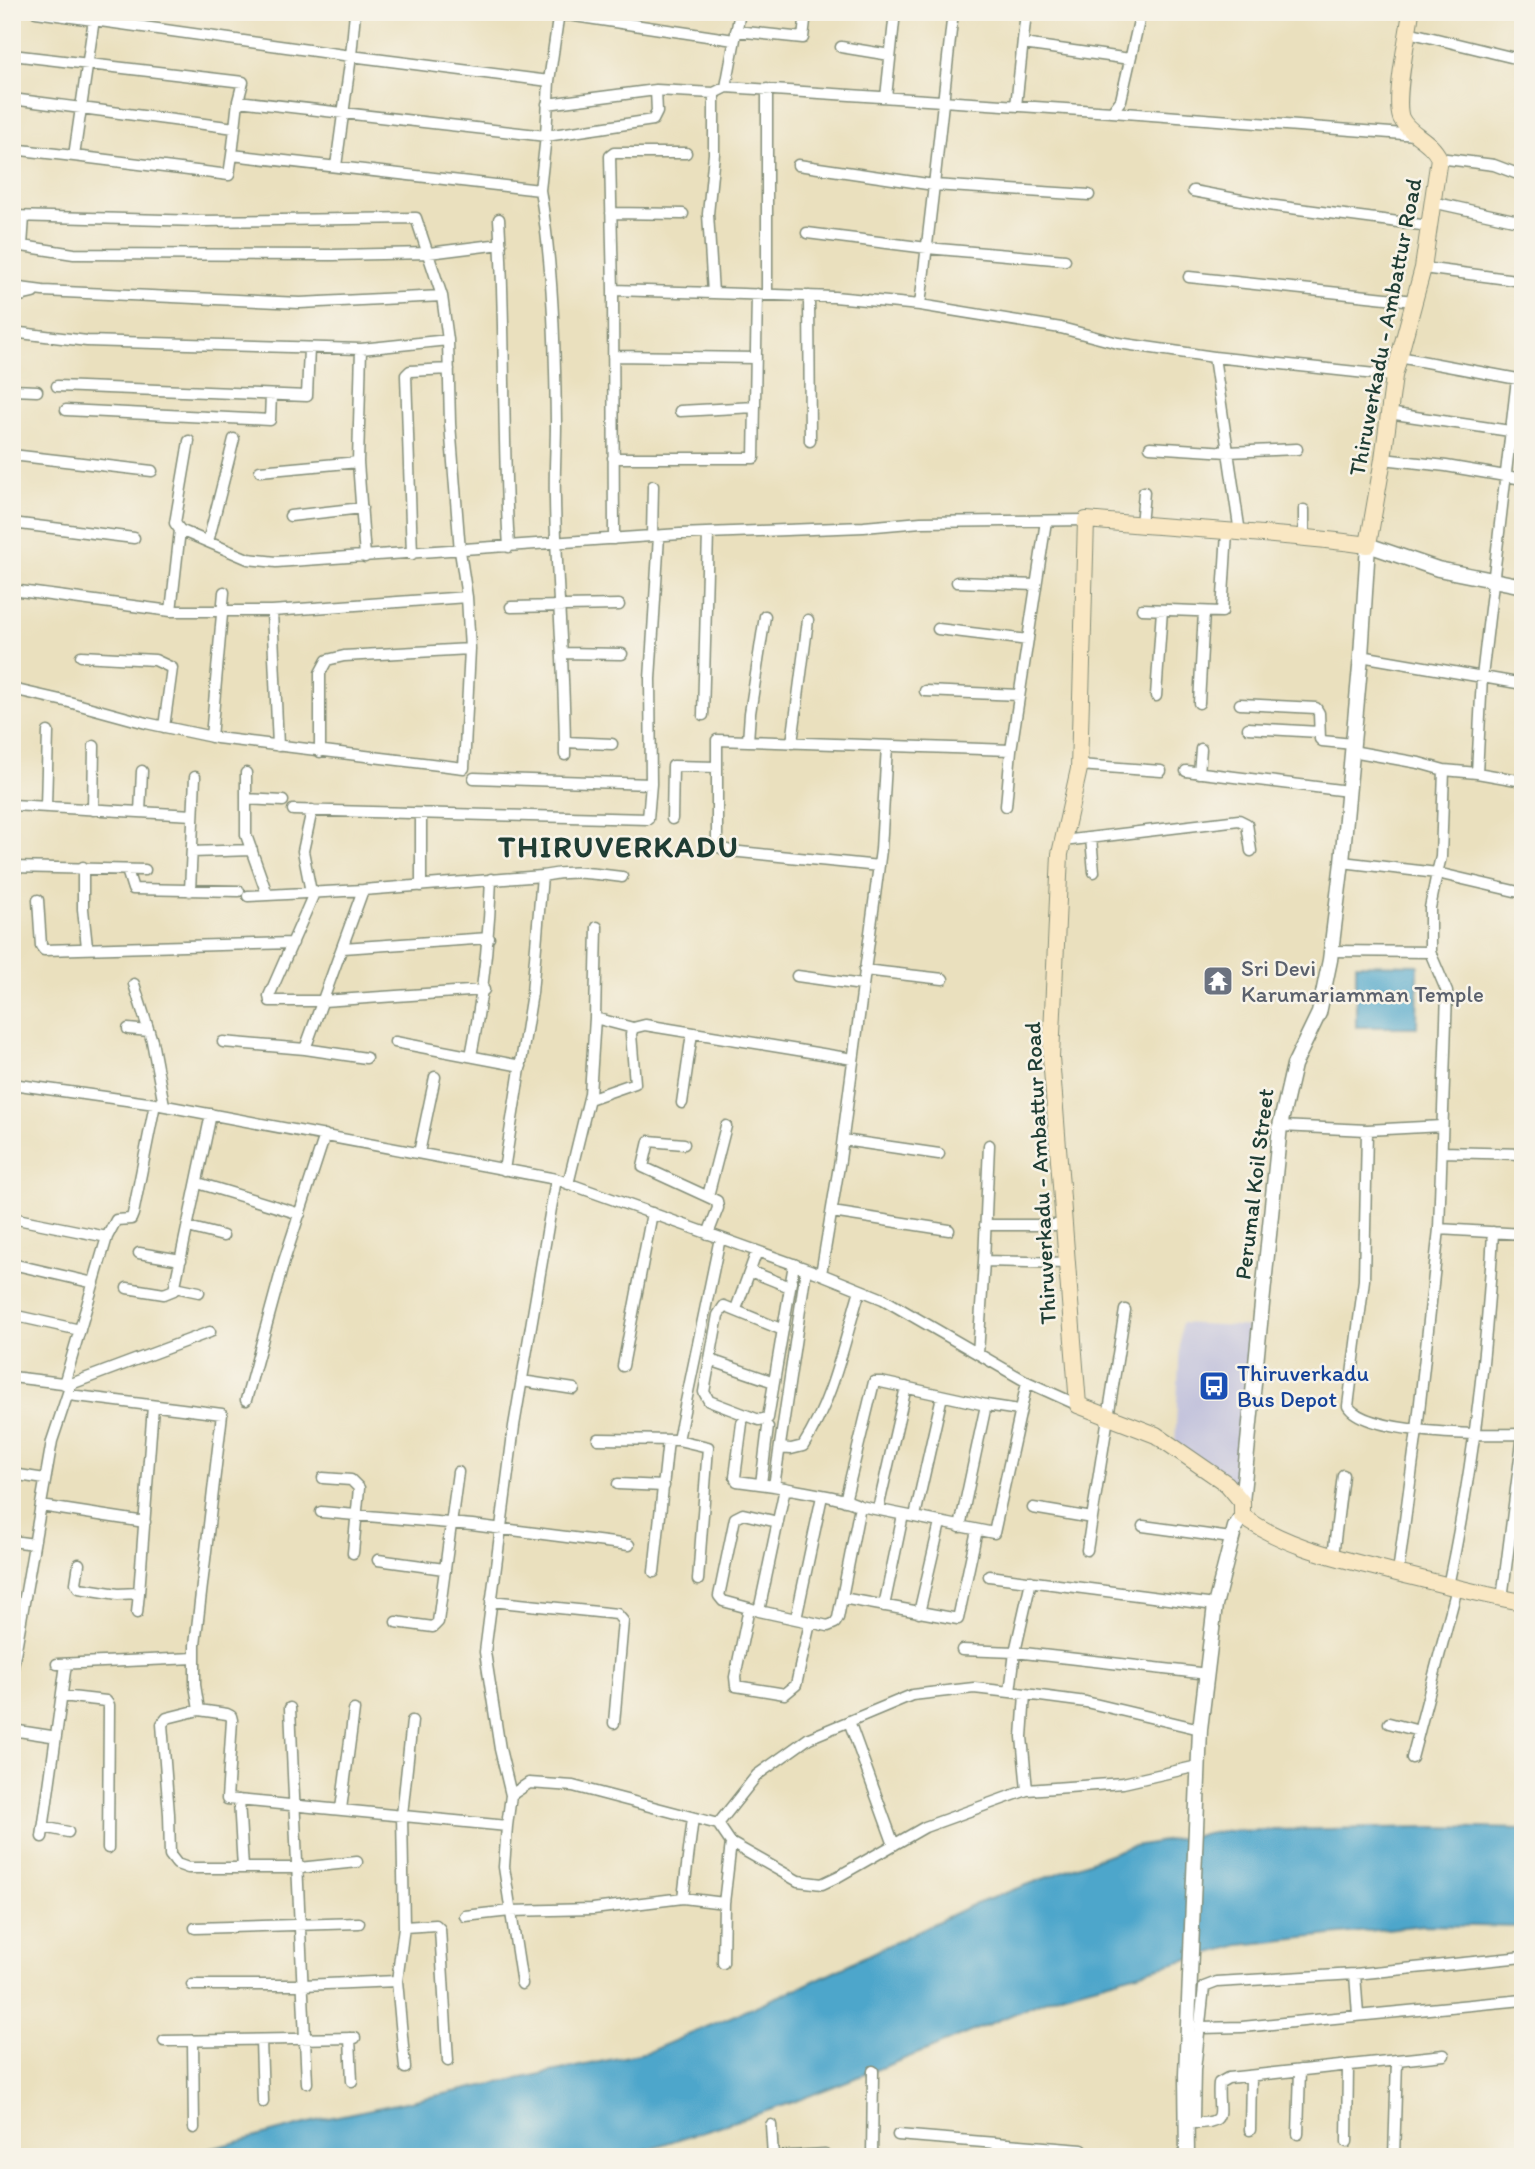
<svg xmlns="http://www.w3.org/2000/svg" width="1535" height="2169" viewBox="0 0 1535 2169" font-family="Itim,sans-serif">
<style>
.industrial{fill:#c2c2dc}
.water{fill:#4ea6cb;stroke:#367280;stroke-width:2}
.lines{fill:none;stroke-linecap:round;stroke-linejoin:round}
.minor-casing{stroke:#848e79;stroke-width:13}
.tertiary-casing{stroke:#848e79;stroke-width:17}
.secondary-casing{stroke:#848e79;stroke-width:18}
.minor{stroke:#fff;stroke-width:10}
.tertiary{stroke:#fff;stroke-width:14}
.secondary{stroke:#f9e7c3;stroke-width:16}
.labels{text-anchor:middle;stroke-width:5;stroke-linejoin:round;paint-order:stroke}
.street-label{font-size:23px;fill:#1f3d34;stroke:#f7f3e8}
.worship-label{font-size:23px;fill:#5b616d;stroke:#f7f3e8;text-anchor:start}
.transit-label{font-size:23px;fill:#164399;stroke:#f7f3e8;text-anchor:start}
.district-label{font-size:30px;font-weight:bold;letter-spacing:2px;fill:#1f3d34;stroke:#f7f3e8}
</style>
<rect width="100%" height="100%" fill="#f7f3e8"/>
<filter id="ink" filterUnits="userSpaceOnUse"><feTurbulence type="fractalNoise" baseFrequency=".0143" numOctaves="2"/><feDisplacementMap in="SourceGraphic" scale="14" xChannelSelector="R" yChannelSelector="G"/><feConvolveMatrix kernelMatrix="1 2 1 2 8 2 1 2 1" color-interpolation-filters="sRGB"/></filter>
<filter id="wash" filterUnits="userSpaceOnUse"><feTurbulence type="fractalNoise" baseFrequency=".00686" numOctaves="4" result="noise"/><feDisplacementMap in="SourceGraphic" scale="28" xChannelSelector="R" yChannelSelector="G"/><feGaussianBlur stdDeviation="1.57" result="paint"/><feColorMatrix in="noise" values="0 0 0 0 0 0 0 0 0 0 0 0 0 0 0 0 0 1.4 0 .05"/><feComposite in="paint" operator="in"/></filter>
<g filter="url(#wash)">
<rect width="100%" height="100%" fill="#eae0be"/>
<path class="industrial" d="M1181 1323 1255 1327 1242 1490 1175 1445Z"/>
<path class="water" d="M1356 964 1418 965 1417 1027H1356Z
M1431 1827 1523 1829V1927L1423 1925 1240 1945 1061 1994 932 2048 788 2104 623 2157H180L328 2118 648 2052 803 1986 968 1907 1128 1847 1224 1831Z"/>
</g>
<g filter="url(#ink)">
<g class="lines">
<g class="minor-casing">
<path id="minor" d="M36 12 351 56 355 12
M95 12 74 156 229 175 232 155
M548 12 734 40
M740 12 726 87 1112 112 1417 135
M736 31 803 38 806 12
M1408 32 1523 60
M1023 44 1130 59
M841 47 890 55
M12 55 243 82 238 101
M549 81 559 12
M726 87 714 93V154L708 214 713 293 834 297 920 305 1061 328 1118 343 1214 357 1240 533
M767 89V294
M886 97 895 12
M12 99 235 128
M547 104 656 90 714 93
M1016 106 1026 12
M1112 112 1121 100 1141 12
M12 149 74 156
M1439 158 1494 165 1523 176
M798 165 934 185 953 12
M336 166 351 56 549 81 546 136 540 190 232 155 238 101 546 136 653 120 657 112 656 90
M540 190C553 266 555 346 556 424 556 449 554 474 555 499 556 584 565 669 565 755
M1193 191 1268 205 1429 226
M1432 202 1523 222
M611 213 683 214
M12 216 202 221 416 218 442 296 448 340 450 424 460 551 467 597 470 649 464 768 217 738 146 723 69 702 12 689
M499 219C506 328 502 438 509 547
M807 233 927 248 1065 260
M12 245 22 246 24 217
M22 246 74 254 333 255 429 253 501 244
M1423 268 1523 281
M1189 277 1414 301
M12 287 43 291 300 303 442 296
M613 290 610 156 614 153H686
M809 296 810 441
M12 298 33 293
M920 305 934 185 1089 195
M12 332 87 341 361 349 448 340
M613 356 756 358
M1214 357 1394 376
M1399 357 1523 380
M1517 379 1482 677 1477 773 1523 781
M57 386 307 396 309 348
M12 390 37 391
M66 410 270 420 271 395
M680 411 755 407
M1388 413 1510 431
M1150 447 1228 452 1297 449
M12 455 152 471
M613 458H754L757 294
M1383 459 1446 466 1523 479
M358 462 361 349
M260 471 358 462 365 557
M290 516 362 508
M12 523 134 538
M1141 525 1144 492
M180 530 248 559 276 562 680 534 864 527 921 522 1086 520
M652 536 653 486
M1304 536V510
M614 539 613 290 713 293
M208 542 234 439
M412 554 406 375 410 371 449 369
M957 582 1036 585
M12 590 171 611H272
M511 607 619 605
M1142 609 1222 612 1227 532
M171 611 180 530 175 523 189 441
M938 629 1028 640
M562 653 622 654
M81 656 155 660 172 668 164 727
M1361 656 1523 684
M925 691 1019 695
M1156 696 1162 610
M1199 703 1204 612
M1240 704 1316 708 1319 713 1320 739 1322 741 1353 744
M703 715 708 533
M1248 728 1319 732
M211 737 224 592
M748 741 750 713 765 616
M565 742 612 744
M792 743 808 620
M278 746 272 611 467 597
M1352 751 1419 763 1444 770 1441 857 1437 873 1523 893
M320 752V673L327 660 344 656 470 649
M1079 765 1161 771
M1444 770 1477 773
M1186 771 1348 791
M246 773V835L267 894
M1199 773 1201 749
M474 778 651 784
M246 799 283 801
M12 805 193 815
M1006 806 1011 750
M46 807 48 732
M93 810 94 746
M293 810 648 819 651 784 650 679 659 536
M140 812 142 771
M421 813V886
M672 819 673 766 717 767
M1091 838 1094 872
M1063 841 1239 820 1247 824 1251 851
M192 852 252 850
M1342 862 1437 873 1430 908V952
M879 866 730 851 721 848 717 841V740L1011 750 1046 521
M12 867 145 870
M83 867V909L87 947
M127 870 133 889 239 891
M542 876C572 870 592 873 622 877
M190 891 195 777
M315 891 269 996 270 1001H323L484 990
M311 892 303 851 312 810
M248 896 363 890 542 876 532 993 504 1170
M38 900 41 946 44 950 293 943
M343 948 489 938
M1331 951 1430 952 1447 992 1439 1229
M864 970 943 979
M797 976 862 985
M134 984 152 1041 164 1105
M595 1018 597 927
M128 1029 149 1031
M223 1042 305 1049 363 890
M395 1042 521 1066
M305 1049 366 1058
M471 1056C483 995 489 942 491 879
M12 1084 155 1104 556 1179 821 1274 883 1299 1027 1382 1078 1405
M589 1099 635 1083 631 1034 633 1028 645 1025 853 1059
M682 1103 692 1033
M1280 1126 1367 1130 1442 1126
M1367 1130 1364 1280 1348 1406C1365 1435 1488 1435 1521 1434
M843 1140 939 1154
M684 1144 649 1141 643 1167 717 1201 718 1208 708 1234
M989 1145 984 1261 1066 1263
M1442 1152 1523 1154
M419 1153 435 1077
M198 1183 300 1214
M568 1184 590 1094 595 1018 633 1028
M708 1196 726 1126
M832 1212 949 1230
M12 1218 107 1237
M985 1225H1063
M188 1227 223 1236
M139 1253 181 1260
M12 1264 94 1283
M750 1271 790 1287
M821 1274 840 1160 881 850 887 746
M175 1287 199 1292
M127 1288 164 1294 174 1290 211 1114
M736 1309 757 1251
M12 1315 80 1330
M783 1330 724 1306 718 1315 704 1392 709 1401 759 1420 768 1418 794 1264
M978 1354 984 1261
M710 1360 774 1382
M623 1366 652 1213
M12 1377 71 1384 52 1441 12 1672
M522 1381 574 1389
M64 1384 107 1237 116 1220 131 1219 133 1214 155 1104
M71 1384 210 1332
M69 1395 222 1414 195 1645V1685L199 1710 227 1714 231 1716 232 1720 227 1799 507 1826 511 1795 500 1749 485 1652 514 1426 556 1179
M246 1400 284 1261 325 1135
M742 1423 735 1477 737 1481 774 1486
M598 1439 678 1440 708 1447 698 1580
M678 1440 720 1238
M780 1448 791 1449 803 1446C833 1400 844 1342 860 1290
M12 1474 45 1479
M323 1478 351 1480 359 1488 353 1553
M618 1484 664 1486
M761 1484 768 1427
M785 1488 759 1611 828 1626 835 1623 838 1618 860 1506C841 1496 797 1491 774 1486L806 1269
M845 1501 874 1382H881L986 1405 1019 1410
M41 1506 145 1522
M860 1506 994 1533 1027 1382
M1033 1508 1092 1518
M878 1509 906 1387
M321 1512 472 1525 629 1545
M915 1516 942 1396
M1143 1526 1231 1538
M960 1527 986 1405
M12 1541 34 1544
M1087 1550 1125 1310
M1333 1556 1343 1475
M378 1560 444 1569
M79 1564 76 1583 79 1588 118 1594 139 1593 153 1406
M654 1572 668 1440
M1398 1573 1417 1430 1439 1229 1523 1234
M989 1576 1215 1605
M1031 1581 1015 1652 1208 1674
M1448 1586C1473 1469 1487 1351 1493 1232
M842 1598 958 1619 977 1530
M1502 1599 1523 1434
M491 1601 617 1614 623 1621 614 1723
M884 1606 903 1515
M749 1608 735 1677 736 1686 785 1694 796 1685 810 1623
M756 1610 723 1601 719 1596 735 1518 743 1514 778 1522
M137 1613 139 1593
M919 1613 940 1523
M796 1619 822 1496
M396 1622 433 1627 438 1622 458 1472
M962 1650 1015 1652 1010 1692
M57 1664 195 1658
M1025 1694 1022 1737 1027 1790
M62 1696 106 1701 109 1705 108 1848
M290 1708 307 2083
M199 1710 167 1718 162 1724 169 1814 170 1855 177 1864 188 1868H299L357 1862
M849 1721 894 1845
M1389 1723 1419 1731
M12 1730 51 1736
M1412 1758 1457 1588
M511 1795 529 1783 573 1786 718 1824 757 1775 809 1738 912 1695 974 1688 1010 1692 1086 1702 1200 1729
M239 1800 243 1868
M341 1809 354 1710
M718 1824 731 1843 798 1881 822 1884 839 1876 925 1827 1027 1790 1123 1783 1198 1766
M507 1826 504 1867 522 1984
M43 1827 68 1832
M42 1837 66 1664
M683 1898 693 1818
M465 1916 510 1911 593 1909 683 1898 724 1903
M404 1927 436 1925 440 1929 448 2061
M195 1928 359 1923
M723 1963 724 1903 731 1843
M1355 1974 1358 2015
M192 1985H303L397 1981
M1201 2028 1242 2027 1523 2000
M350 2038 352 2081
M261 2040 263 2102
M164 2041 355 2038
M193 2041 194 2128
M405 2068 397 1981 404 1927 402 1815 412 1721
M1187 2122 1191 2123 1194 2119 1195 2070 1204 1987 1217 1982 1355 1974 1523 1957
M1191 2123C1231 2124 1216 2113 1219 2083L1228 2078 1444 2055
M771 2125 773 2156
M1250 2130 1251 2076
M1298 2134 1300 2070
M898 2135 1082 2150
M1347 2142 1348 2065
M773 2157 825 2154
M872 2157 873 2071
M1394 2157 1397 2060"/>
</g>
<g class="tertiary-casing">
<path id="tertiary" d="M1242 1502 1280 1126 1294 1065 1319 1013 1330 960 1342 862 1361 656 1368 545 1438 569 1523 586
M1187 2157 1186 2075 1200 1729 1215 1605 1235 1527 1242 1516"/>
</g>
<g class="secondary-casing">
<path id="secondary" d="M1411 12C1408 35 1394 99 1401 118 1408 134 1430 139 1439 158L1423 268 1394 376 1383 459 1368 545C1274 532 1180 529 1086 520L1079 769 1060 854 1051 1057 1078 1405 1156 1435 1227 1484 1242 1502V1516C1288 1549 1344 1559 1397 1573 1439 1583 1480 1595 1523 1602"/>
</g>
<use href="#minor" class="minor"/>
<use href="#tertiary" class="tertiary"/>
<use href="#secondary" class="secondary"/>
</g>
</g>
<defs>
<g id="temple-square" transform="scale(1.575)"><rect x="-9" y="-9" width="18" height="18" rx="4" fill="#6b7280" stroke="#f7f3e8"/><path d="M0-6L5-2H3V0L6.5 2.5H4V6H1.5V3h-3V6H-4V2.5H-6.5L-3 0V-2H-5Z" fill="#fff"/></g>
<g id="bus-square" transform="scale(1.575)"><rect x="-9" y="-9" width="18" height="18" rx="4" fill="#1a4fb4" stroke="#f7f3e8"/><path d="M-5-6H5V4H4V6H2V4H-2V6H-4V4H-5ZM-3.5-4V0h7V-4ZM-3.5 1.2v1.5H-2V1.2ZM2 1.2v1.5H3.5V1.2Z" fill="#fff"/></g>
</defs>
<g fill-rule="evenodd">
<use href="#temple-square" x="1218" y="981"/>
<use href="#bus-square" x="1214" y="1386"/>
</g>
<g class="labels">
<g class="street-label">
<text transform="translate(1385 327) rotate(-79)" y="8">Thiruverkadu - Ambattur Road</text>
<text transform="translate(1040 1173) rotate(-93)" y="8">Thiruverkadu - Ambattur Road</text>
<text transform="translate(1254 1184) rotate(-83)" y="8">Perumal Koil Street</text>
</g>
<g class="worship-label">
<text x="1241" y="976">Sri Devi<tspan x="1241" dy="26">Karumariamman Temple</tspan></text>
</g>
<g class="transit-label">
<text x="1237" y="1381">Thiruverkadu<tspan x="1237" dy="26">Bus Depot</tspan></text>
</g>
<g class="district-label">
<text x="619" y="857">THIRUVERKADU</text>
</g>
</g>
<rect width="1535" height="2169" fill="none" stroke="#f7f3e8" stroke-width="42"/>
</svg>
